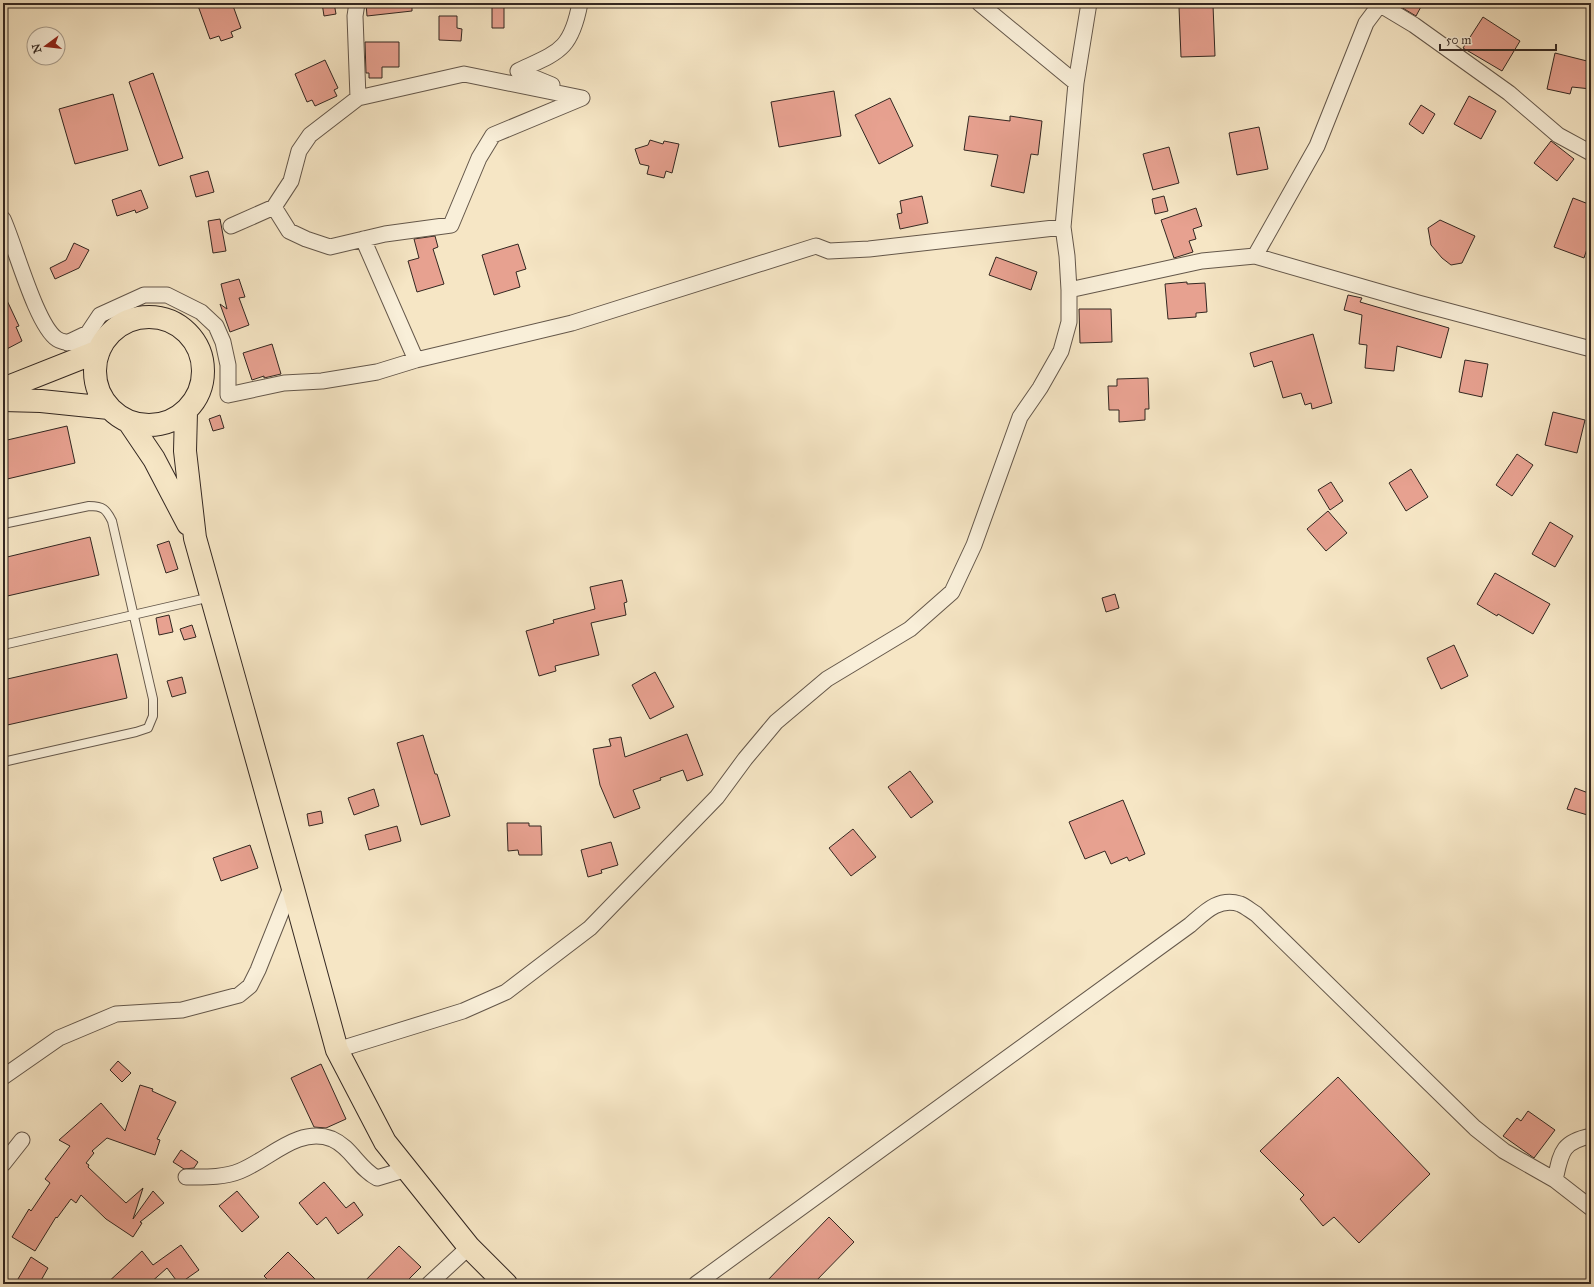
<svg xmlns="http://www.w3.org/2000/svg" width="1594" height="1287" viewBox="0 0 1594 1287" font-family="'IM FELL Great Primer',serif">
<style>
.building{fill:#e7a190;stroke:#332721}
.lines{fill:none;stroke-linecap:round;stroke-linejoin:round}
.service-casing{stroke:#64574a;stroke-width:10}
.minor-casing{stroke:#64574a;stroke-width:17}
.primary-casing{stroke:#332721;stroke-width:24}
.service{stroke:#f9efd9;stroke-width:8}
.minor{stroke:#f9efd9;stroke-width:15}
.primary{stroke:#f6e6c5;stroke-width:22}
</style>
<rect width="100%" height="100%" fill="#f6e6c5"/>
<filter id="stains"><feTurbulence type="fractalNoise" baseFrequency=".005" numOctaves="4"/><feColorMatrix values="0 0 0 0 .2 0 0 0 0 .09 0 0 0 0 .02 0 0 0 .5 -.17"/></filter>
<radialGradient id="worn" r=".72"><stop offset=".6" stop-color="#630" stop-opacity="0"/><stop offset="1" stop-color="#630" stop-opacity=".3"/></radialGradient>
<path class="building" d="M197 3H232L241 28 231 32 233 37 221 41 219 36 210 39Z
M322 3H334L336 14 324 16Z
M366 3H412V11L367 16Z
M492 3 504 4V28H492Z
M1403 3H1423L1416 16 1401 7Z
M1213 5 1215 56 1181 57 1179 7Z
M439 16H457V28L462 29 461 41 439 40Z
M1483 17 1520 41 1502 71 1463 48Z
M365 42H399V67H382V78H369V73H366Z
M1555 53 1591 62V89L1572 87 1570 94 1547 89Z
M325 60 338 88 334 90 337 96 315 106 312 100 307 102 295 74Z
M153 73 183 158 159 166 129 82Z
M834 91 841 136 779 147 771 102Z
M113 94 128 150 75 164 59 109Z
M1469 96 1496 111 1481 139 1454 124Z
M890 98 913 146 879 164 855 115Z
M1421 105 1435 114 1423 134 1409 124Z
M969 116 1010 121V116L1042 121 1038 155 1031 154 1024 193 991 186 998 155 964 150Z
M1259 127 1268 169 1237 175 1229 133Z
M650 140 663 144 664 141 679 144 672 173 666 171 664 178 647 174 649 166 640 164 635 149 648 145Z
M1551 141 1574 159 1557 181 1534 163Z
M1169 147 1179 183 1153 190 1143 154Z
M208 171 214 192 196 197 190 176Z
M141 190 148 208 136 213 135 210 117 216 112 200Z
M922 196 928 223 900 229 897 214 902 213 900 201Z
M1164 196 1168 211 1155 214 1152 199Z
M1573 198 1591 205V250L1587 249 1584 258 1554 247Z
M1196 208 1202 226 1193 229 1196 239 1189 241 1193 252 1174 258 1161 220Z
M220 219 226 251 213 253 208 221Z
M1440 220 1475 236 1462 263 1451 265 1442 258 1431 245 1428 228Z
M435 236 438 247 433 249 444 284 417 292 408 261 419 258 414 239Z
M74 243 89 250 79 268 55 279 50 268 66 260Z
M518 244 526 269 516 272 520 287 494 295 482 255Z
M996 257 1037 272 1031 290 989 275Z
M239 279 245 297 239 298 249 325 230 332 220 304 227 309 221 284Z
M1187 282V284L1205 283 1207 312 1196 313V317L1168 319 1165 284Z
M3 292 19 326 16 327 22 341 3 351Z
M1348 295 1362 298 1360 302 1449 328 1441 358 1397 346 1394 371 1365 368 1367 345 1359 344 1362 315 1344 310Z
M1079 309H1111L1112 342 1080 343Z
M1313 334 1332 403 1312 409 1311 403 1305 405 1301 393 1283 398 1272 361 1254 367 1250 353Z
M272 344 281 374 264 378V376L252 380 243 353Z
M1465 360 1488 364 1482 397 1459 392Z
M1148 378 1149 409H1145V420L1119 422V410H1109L1108 386H1117V379Z
M1553 412 1585 420 1577 453 1545 445Z
M220 415 224 428 213 431 209 419Z
M67 426 75 463 3 480V441Z
M1517 454 1533 465 1512 496 1496 485Z
M1411 469 1428 497 1406 511 1389 483Z
M1331 482 1343 501 1330 510 1318 490Z
M1328 511 1347 533 1326 551 1307 529Z
M1550 522 1573 536 1555 567 1532 554Z
M90 537 99 575 3 597V558Z
M169 541 178 569 166 573 157 545Z
M1495 573 1550 604 1533 634 1498 614 1497 616 1477 604Z
M622 580 627 602 624 603 626 615 591 623 599 655 555 666 556 671 539 676 526 631 554 623 553 620 595 609 590 587Z
M1115 594 1119 608 1106 612 1102 598Z
M169 615 173 632 159 635 156 618Z
M192 625 196 637 184 640 180 629Z
M1454 645 1468 676 1441 689 1427 658Z
M117 654 127 698 3 726V680Z
M655 672 674 707 650 719 632 685Z
M182 677 186 693 172 697 167 681Z
M687 734 703 775 687 781 683 770 660 778 661 780 633 790 640 808 614 818 600 785 593 749 611 746 609 739 621 737 625 757Z
M423 735 435 774H437L450 816 421 825 397 743Z
M910 771 933 802 911 818 888 787Z
M1575 788 1591 794V816L1567 809Z
M374 789 379 806 354 815 348 798Z
M1123 800 1145 854 1129 861 1127 857 1111 864 1105 851 1085 859 1069 822Z
M321 811 323 823 309 826 307 814Z
M507 823H529V826H541L542 855H519L518 850 508 851Z
M397 826 401 841 369 850 365 835Z
M853 829 876 857 851 876 829 848Z
M611 842 618 865 601 870 602 873 588 877 581 850Z
M250 845 258 868 221 881 213 858Z
M118 1061 131 1073 122 1082 110 1070Z
M321 1064 346 1119 326 1128 314 1127 291 1078Z
M1338 1077 1430 1174 1359 1243 1334 1217 1323 1226 1300 1199 1304 1195 1260 1151Z
M140 1085 153 1089 152 1091 176 1102 157 1139 160 1140 155 1155 107 1138 92 1151 94 1153 86 1163 89 1165 88 1167 126 1203 143 1188 133 1219 153 1191 164 1203 140 1222 142 1223 133 1237 106 1219 81 1195 76 1203 71 1199 57 1218 56 1217 35 1251 12 1237 29 1209 31 1211 50 1183 45 1179 70 1146 59 1140 101 1103 125 1131Z
M1528 1111 1555 1130 1534 1158 1503 1136 1517 1118 1521 1121Z
M181 1150 198 1162 194 1168 184 1169 173 1162Z
M324 1182 346 1208 354 1202 363 1215 338 1234 326 1217 317 1225 299 1203Z
M237 1191 259 1217 242 1232 219 1206Z
M829 1217 854 1242 813 1284H764Z
M181 1245 199 1270 179 1284 167 1268 149 1284H106L142 1251 153 1265Z
M399 1246 421 1267 404 1284H362Z
M288 1252 320 1284H272L264 1276Z
M31 1257 48 1268 39 1284H15Z"/>
<g class="lines">
<g class="service-casing">
<path id="service" d="M3 524 89 506C103 506 106 509 112 521L153 699V716L148 728 136 732 3 762
M3 645 211 597"/>
</g>
<g class="minor-casing">
<path id="minor" d="M357 3 355 16 358 98
M979 3 1076 83
M1379 3V4L1414 25 1509 93 1558 135 1591 153
M552 85 518 71C558 52 571 51 580 3
M274 207 289 231 306 239 330 247 385 234 451 225 479 158 493 135 582 98
M3 219C15 245 36 325 57 339 67 346 93 341 105 340
M231 226 274 207 291 181 299 151 310 135 358 98 464 74 582 98
M363 239 416 360
M1255 256 1317 146 1366 23 1381 3
M1069 290 1202 261 1255 256 1418 303 1591 349
M67 343 88 333 100 315 144 295H167L201 312 216 326 223 342 228 365V395L284 383 322 381 377 372 416 360 572 323 816 246 829 251 869 249 1063 227
M337 1050 463 1011 506 992 590 928 717 797 745 759 776 722 827 679 910 629 952 592 974 545 1020 417 1040 388 1061 351 1069 322V290L1067 256 1063 227 1076 83 1089 3
M3 1077 59 1038 116 1014 182 1010 239 995 250 986 258 970 292 885
M3 1164 22 1140
M186 1177C204 1177 223 1178 240 1171 270 1159 298 1126 332 1139 351 1147 359 1169 377 1178L407 1169
M1555 1180C1561 1153 1561 1142 1591 1136
M429 1284 469 1247
M696 1284 1190 925C1204 913 1218 897 1240 904 1245 906 1251 911 1256 914L1475 1128 1504 1151 1555 1180 1591 1208"/>
</g>
<g class="primary-casing">
<path id="primary" d="M95 371a54 54 0 1 1 108 0a54 54 0 1 1-108 0Z
M3 389 99 351
M3 400 41 401 109 408
M186 412 185 451 195 538 292 885 337 1050 385 1142 469 1247 506 1284
M129 422 154 459 188 524"/>
</g>
<use href="#service" class="service"/>
<use href="#minor" class="minor"/>
<use href="#primary" class="primary"/>
</g>
<rect width="1594" height="1287" fill="none" stroke="#f6e6c5" stroke-width="16"/>
<rect x="4" y="4" width="1586" height="1279" fill="none" stroke="#332721" stroke-width="2"/>
<rect x="8" y="8" width="1578" height="1271" fill="none" stroke="#332721"/>
<g transform="translate(46 46) rotate(255)"><circle r="19" fill="#f9efd9" stroke="#aa9f8f"/>
<path d="M0-3L7 15L0 10L-7 15Z" fill="#8f2418"/>
<text y="-6" font-size="11" font-weight="bold" text-anchor="middle" fill="#332721">N</text>
</g>
<path d="M1440 44v6h116v-6" fill="none" stroke="#332721" stroke-width="2"/>
<text x="1446" y="44" font-size="12" fill="#332721" stroke="#f9efd9" stroke-width="3" paint-order="stroke">50 m</text>
<rect width="100%" height="100%" filter="url(#stains)"/>
<rect width="100%" height="100%" fill="url(#worn)"/>
</svg>
